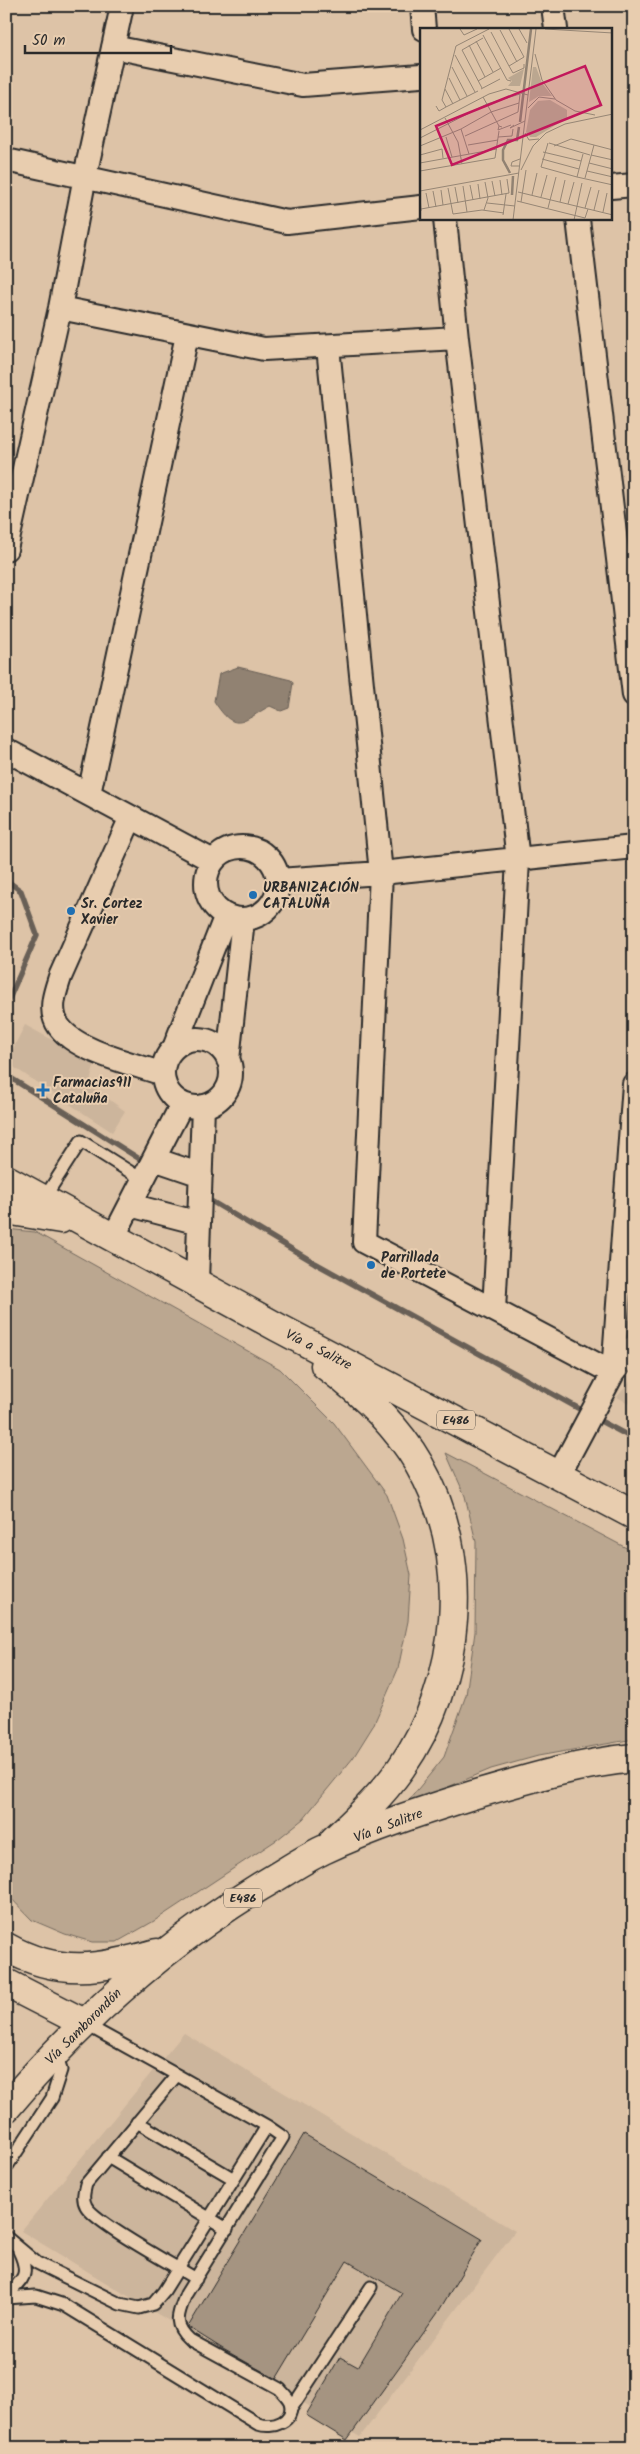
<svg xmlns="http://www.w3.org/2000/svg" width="640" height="2454" viewBox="0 0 640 2454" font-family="Kalam,sans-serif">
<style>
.built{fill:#ccb59c}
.green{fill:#bba790;stroke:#73695e}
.water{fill:#918272;stroke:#685f56}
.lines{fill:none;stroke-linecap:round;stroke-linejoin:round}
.stream{stroke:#685f56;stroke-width:5.5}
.building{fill:#a59481;stroke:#2b2b2b}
.lane-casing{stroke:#2b2b2b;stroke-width:15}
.street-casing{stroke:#2b2b2b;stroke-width:26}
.primary-casing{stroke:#2b2b2b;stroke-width:31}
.lane{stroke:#e8cdaf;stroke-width:11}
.street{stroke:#e8cdaf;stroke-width:22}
.primary{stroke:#e8cdaf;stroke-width:28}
.poi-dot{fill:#1f6fb2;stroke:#e8cdaf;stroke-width:2}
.labels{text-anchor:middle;stroke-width:4;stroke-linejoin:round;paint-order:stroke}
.shield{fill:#e8cdaf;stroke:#645c53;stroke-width:1}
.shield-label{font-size:12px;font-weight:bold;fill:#2b2b2b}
.poi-label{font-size:14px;font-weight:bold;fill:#2b2b2b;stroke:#e8cdaf;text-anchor:start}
.street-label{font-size:14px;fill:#2b2b2b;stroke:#e8cdaf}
.inset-river{fill:none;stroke:#918272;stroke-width:2.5}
.inset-road{fill:none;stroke:#968675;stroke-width:1}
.view{fill:#c2185b;fill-opacity:0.15;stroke:#c2185b;stroke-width:2.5}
.inset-edge{fill:none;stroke:#2b2b2b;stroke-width:2.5}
</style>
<rect width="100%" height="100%" fill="#ddc3a7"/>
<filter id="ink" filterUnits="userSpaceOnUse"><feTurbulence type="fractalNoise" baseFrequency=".02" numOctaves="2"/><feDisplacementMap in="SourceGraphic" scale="10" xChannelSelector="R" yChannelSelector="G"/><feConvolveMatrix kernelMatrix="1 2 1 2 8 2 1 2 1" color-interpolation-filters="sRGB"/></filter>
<g filter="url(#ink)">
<path class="built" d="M25 1025 95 1063 89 1085 125 1111 112 1132 6 1062Z
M634 1377V1406L617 1397Z
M184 2033 515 2231 360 2437 21 2231Z"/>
<path class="green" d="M6 1229 35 1232 280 1369 334 1423 387 1495 403 1539 411 1575 408 1621 398 1669 373 1726 353 1758 303 1819 278 1839 154 1921 117 1942H92L65 1934 32 1920 6 1893Z
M446 1453 634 1552V1739L538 1756 491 1769 405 1805 444 1757 466 1695 475 1632 476 1542 465 1496Z"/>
<path class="water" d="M238 667 291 680 293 683 289 708 281 711 270 706C243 720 236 736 214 701L219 674Z"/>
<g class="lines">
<path class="stream" d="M6 880 21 891 37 935 6 1006
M6 1075 146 1163
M206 1198 315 1263 585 1412
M593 1417 634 1439"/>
</g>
<path class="building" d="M304 2134 482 2239 437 2314 347 2440 306 2415 340 2357 358 2367 402 2293 347 2261 276 2379 223 2349 188 2327Z"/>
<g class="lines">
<g class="lane-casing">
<path id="lane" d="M43 1200 81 1141 143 1180
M85 2024 177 2075 86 2184C84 2192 82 2199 86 2206 95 2223 175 2266 196 2279
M137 2122 234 2179
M108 2157 227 2229
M6 2168 52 2098 61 2070 56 2053
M6 2237 37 2263 120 2304 139 2308 153 2304 164 2291 267 2126
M6 2295C24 2280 30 2274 19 2251
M6 2298 36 2296 64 2305 258 2424C272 2429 296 2422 290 2402 288 2397 283 2393 280 2389L190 2340C172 2324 178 2314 186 2294L283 2137 267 2126 177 2075
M291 2409 371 2287"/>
</g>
<g class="street-casing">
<path id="street" d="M422 6 424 29
M553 6 556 29
M113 47 303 85 421 76
M6 160 287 222 421 207
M611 187 634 185
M445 219 457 338
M578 219 634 695
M60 308 264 349 457 338 518 860 494 1310 613 1373
M328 347 381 873 364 1242 494 1310
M6 549 60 308 85 176 122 6
M6 750 213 861
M89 794 187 335
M131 817 60 977C56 990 50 1005 55 1019 66 1050 135 1064 163 1074
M206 883a36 36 0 1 1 72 0a36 36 0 1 1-72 0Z
M278 880 381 873 634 847
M163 1073a34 34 0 1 1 68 0a34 34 0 1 1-68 0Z
M174 1048 226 915
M228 1060 243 919
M154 1159 201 1175
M130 1205 199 1223
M113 1238 182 1104
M197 1282 203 1106
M613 1373 634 1084
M559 1474 613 1373 634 1347"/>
</g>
<g class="primary-casing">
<path id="primary" d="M6 1179 277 1327 634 1515
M6 1210 61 1219
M325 1365C361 1392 396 1424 419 1464 473 1558 462 1680 401 1768 382 1795 358 1818 334 1840
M6 1947C59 1977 101 1969 157 1953
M6 1983 84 2023
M6 2108C80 2020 163 1946 261 1886 282 1874 302 1860 323 1850 372 1827 425 1810 476 1794 527 1779 580 1763 634 1758"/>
</g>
<use href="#lane" class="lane"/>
<use href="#street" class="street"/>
<use href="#primary" class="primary"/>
</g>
</g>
<g class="poi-dot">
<circle cx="253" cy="895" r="5"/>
<circle cx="71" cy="911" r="5"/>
<path d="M40.5 1082.5h5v5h5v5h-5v5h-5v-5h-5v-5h5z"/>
<circle cx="371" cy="1265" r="5"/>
</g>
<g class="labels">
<g class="shield">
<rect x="437" y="1410.5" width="38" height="19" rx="4"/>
<rect x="224" y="1888.5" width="38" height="19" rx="4"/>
</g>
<g class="shield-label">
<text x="456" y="1424">E486</text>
<text x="243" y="1902">E486</text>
</g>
<g class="poi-label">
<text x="263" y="892">URBANIZACIÓN<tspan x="263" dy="16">CATALUÑA</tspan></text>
<text x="81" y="908">Sr. Cortez<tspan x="81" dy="16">Xavier</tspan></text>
<text x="53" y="1087">Farmacias911<tspan x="53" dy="16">Cataluña</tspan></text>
<text x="381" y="1262">Parrillada<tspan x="381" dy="16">de Portete</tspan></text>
</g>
<g class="street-label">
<text transform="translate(319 1349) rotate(27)" y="5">Vía a Salitre</text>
<text transform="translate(388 1825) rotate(-21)" y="5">Vía a Salitre</text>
<text transform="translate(83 2026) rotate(-45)" y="5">Vía Samborondón</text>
</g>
</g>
<g transform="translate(420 28)">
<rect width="192" height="192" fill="#ddc3a7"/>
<path d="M113 39H116L122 55 132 68H119L109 74ZM104 41 100 58H88L92 53 88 50ZM130 72 147 82V90L116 109H110L106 104 110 82 118 73Z" fill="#bba790"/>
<path class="inset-river" d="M100 94 111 1M90 145 83 132V122L88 112H97L99 99M92 167 93 148"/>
<path class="inset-road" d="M40 1 44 7 57 1M89 1 104 29 89 38 93 45 104 40V36M99 1 107 15M125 1 193 5M80 2 97 34M71 4 89 38M63 7 87 52 91 53M56 13 73 44M49 17 65 49M115 26 122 52 136 72 155 83 175 87M35 27 55 64M32 39 47 68M29 50 40 72M58 53 81 40M62 60 42 22 63 10M25 61 33 76M61 61 80 51M63 69 79 98M16 78 19 83 26 79 22 72 36 18 69 1M26 79 58 63M108 80 119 69 135 71M25 90 38 114 42 136M94 97 90 100 105 93M82 99 79 98 78 102 91 97M0 102 69 66 86 61 108 67M105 105 109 112 119 111M45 108 98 84 99 75M26 109 32 129M78 109 92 108 93 101M0 110 67 76 100 66M128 115 121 139 157 149 163 126M129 115 170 127M48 117 78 112M0 118 41 101M134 118 151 111 193 122M123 124 161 133M49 126 41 101 71 84 99 75 100 66M0 127 22 121 23 130M171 127 193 132M122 131 159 141M0 135 77 121M169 135 193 141M99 138H91L92 134 100 131M101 142 113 118 126 105 145 96 193 86M0 143 75 130 79 103M167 143 193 149M157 149 193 157M165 150 174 117M80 152 82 167M72 153 75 168M58 156 60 171M50 157 53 172M43 158 47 184M35 159 38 175M28 160 33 186 62 182 84 185M21 162 23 177M0 163 99 145M13 163 16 179M98 164 193 187M6 165 9 180M0 166 1 183M112 167 117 145M121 169 127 147M97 173 165 190 168 181M101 174 106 142M140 174 145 152M67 175 95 178M148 176 154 154M128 180 136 149M165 180 171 159M1 181 89 165 87 151M64 182 68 170 65 154M174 182 179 162M183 184 187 165M83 187 86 166M93 192 116 1M154 192 162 155"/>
<path class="view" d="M165 38 181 77 32 137 16 98Z"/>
<rect width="192" height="192" class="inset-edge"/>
</g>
<rect width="640" height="2454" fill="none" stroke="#e8cdaf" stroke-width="25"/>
<rect x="12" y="12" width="615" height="2429" fill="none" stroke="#2b2b2b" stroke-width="2" filter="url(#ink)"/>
<path d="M25 45v8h146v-8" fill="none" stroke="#2b2b2b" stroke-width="2.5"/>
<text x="32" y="45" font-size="15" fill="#2b2b2b" stroke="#e8cdaf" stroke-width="4" paint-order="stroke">50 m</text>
</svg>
